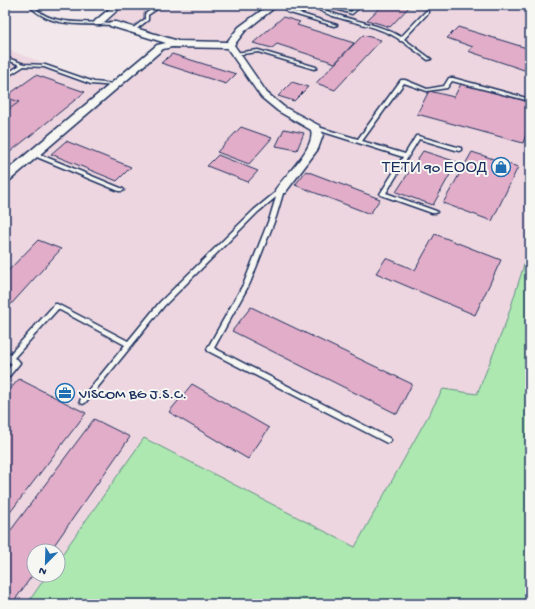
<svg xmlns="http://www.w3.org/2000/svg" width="535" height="609" viewBox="0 0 535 609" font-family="'Gochi Hand',sans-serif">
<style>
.built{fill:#edd6e0}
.green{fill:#ace8af;stroke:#648c86}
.building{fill:#e2adc8;stroke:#1b2f5e}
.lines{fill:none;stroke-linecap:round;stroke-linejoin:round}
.service-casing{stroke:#1b2f5e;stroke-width:3}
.minor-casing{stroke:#1b2f5e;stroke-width:3}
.service{fill:#f6f6f2;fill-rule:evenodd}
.minor{fill:#f6f6f2;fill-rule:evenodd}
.labels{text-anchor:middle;stroke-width:4;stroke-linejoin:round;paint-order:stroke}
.poi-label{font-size:15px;fill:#1b2f5e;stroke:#f6f6f2;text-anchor:end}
</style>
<rect width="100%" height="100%" fill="#f2e7ea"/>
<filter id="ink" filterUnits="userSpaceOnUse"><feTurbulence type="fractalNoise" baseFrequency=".025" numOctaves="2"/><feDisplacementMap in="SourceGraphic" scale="8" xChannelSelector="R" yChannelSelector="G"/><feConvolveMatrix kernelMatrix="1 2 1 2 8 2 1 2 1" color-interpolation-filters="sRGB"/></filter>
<g filter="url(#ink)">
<path class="built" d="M127 5H530V246L506 322 477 394 443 389 355 547 144 438 58 560V551H34V575H47L27 604H5V49L109 86 163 43 99 23Z"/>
<path class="green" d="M530 246V604H27L47 575H58V560L144 438 355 547 443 389 477 394 506 322Z"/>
<path class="building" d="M383 5H411L390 27 367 20Z
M283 17 300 22 297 25 354 43 335 63 277 44 272 48 253 43Z
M458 27 530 49V72L468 51 473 47 447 38Z
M363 35 381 40 335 90 316 83Z
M172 54 236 74 226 84 161 63Z
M36 75 85 92 5 156V97Z
M292 82 308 87 294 101 278 96Z
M461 84 530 102V124L523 143 417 114 429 91 454 97Z
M5 97 19 102 8 110 5 108Z
M241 127 272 138 249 164 217 152Z
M284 129 304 133 297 150 276 146Z
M66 141 131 167 117 181 51 154Z
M423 151 457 162 433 205 396 192Z
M472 152 518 167 492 221 443 203Z
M218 155 258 171 248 182 207 166Z
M306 171 380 199 370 214 295 185Z
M435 234 501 260 475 315 376 273 386 258 415 270Z
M38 240 61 249 5 311V274Z
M251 307 412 384 397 414 232 331Z
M19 379 86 413 5 519V395Z
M192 384 269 428 248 459 169 412Z
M94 419 130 437 50 551H34V573L12 604H5V538Z"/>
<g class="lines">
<g class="service-casing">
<path id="service" d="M29 5H33C35 7 37 10 40 12 58 26 91 21 113 23L115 24 113 25C84 23 50 29 29 5Z
M158 5H163L148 15V20L134 31H132V29L145 19V14Z
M282 5H286L289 10 337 25 334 26 287 12Z
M312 5C319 5 326 11 332 13 355 22 380 24 401 37L426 11H428V13L404 39 431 59 428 60 402 41H400L399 39C379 26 353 23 330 15L321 11Z
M324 5H330L351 12 358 5H362L352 14Z
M258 50 316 67 317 68 314 69 258 52 234 55 232 54 234 53Z
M5 57 24 64 45 65 94 82 115 84 117 85 115 86 91 84 44 67 24 66 5 78V75L20 65 5 59Z
M449 78H453L530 99V101L452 81 447 88 427 91 404 83 362 141 405 154 416 136H418L461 148V150L459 151 419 139 386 193 436 211 437 212 436 213H432L381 195 380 194 403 157 314 129V127H318L358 139 401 80H405L427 89 444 86Z
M34 152 123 189 124 190 123 191H119L32 155V154Z
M281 188 284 190 276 217 250 283 214 348 389 438 391 440 389 442 387 443 385 442 208 351 207 349 244 283 270 217 276 197 258 212 164 306 85 403 83 404 81 403 80 401 81 399 125 345 58 309 14 358 19 361 20 363 7 379 5 380V372L12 364 5 359V353L9 355 55 304H57L128 341 160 302 254 210Z"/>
</g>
<g class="minor-casing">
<path id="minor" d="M114 5H123L101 25H95L94 23 95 21Z
M269 5H278L245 31 234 45 267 93 284 107 320 126 323 135 318 149 285 193H277L275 190C285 175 316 148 311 130L278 111 261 97 227 48 172 47 163 49 9 181 5 182V172L157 45 166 43 110 26 109 24 110 22H116L178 41 227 42 239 27Z"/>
</g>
<use href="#service" class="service"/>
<use href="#minor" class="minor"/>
</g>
</g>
<defs>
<g id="shop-ring" transform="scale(1)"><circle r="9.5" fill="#f6f6f2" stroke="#1f6fb2" stroke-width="1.5"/><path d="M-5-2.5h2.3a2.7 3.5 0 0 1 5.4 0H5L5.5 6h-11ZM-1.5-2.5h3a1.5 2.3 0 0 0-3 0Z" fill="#1f6fb2"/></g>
<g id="office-ring" transform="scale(1)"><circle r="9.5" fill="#f6f6f2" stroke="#1f6fb2" stroke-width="1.5"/><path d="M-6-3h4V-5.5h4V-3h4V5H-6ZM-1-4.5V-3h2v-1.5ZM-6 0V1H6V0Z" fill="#1f6fb2"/></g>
</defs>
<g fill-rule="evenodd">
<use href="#shop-ring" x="501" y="167"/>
<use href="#office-ring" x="65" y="393"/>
</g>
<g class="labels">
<g class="poi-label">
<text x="487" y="172">ТЕТИ 90 ЕООД</text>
<text x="79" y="398" text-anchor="start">VISCOM BG J.S.C.</text>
</g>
</g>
<rect width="535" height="609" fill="none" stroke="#f6f6f2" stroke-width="20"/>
<rect x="10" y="10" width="515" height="589" fill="none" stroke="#1b2f5e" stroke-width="1.5" filter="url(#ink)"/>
<g transform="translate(46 563) rotate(203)"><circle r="19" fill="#f6f6f2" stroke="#9ea6b7"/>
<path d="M0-3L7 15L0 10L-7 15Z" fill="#1f6fb2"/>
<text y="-6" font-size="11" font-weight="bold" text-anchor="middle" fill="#1b2f5e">N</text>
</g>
</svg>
